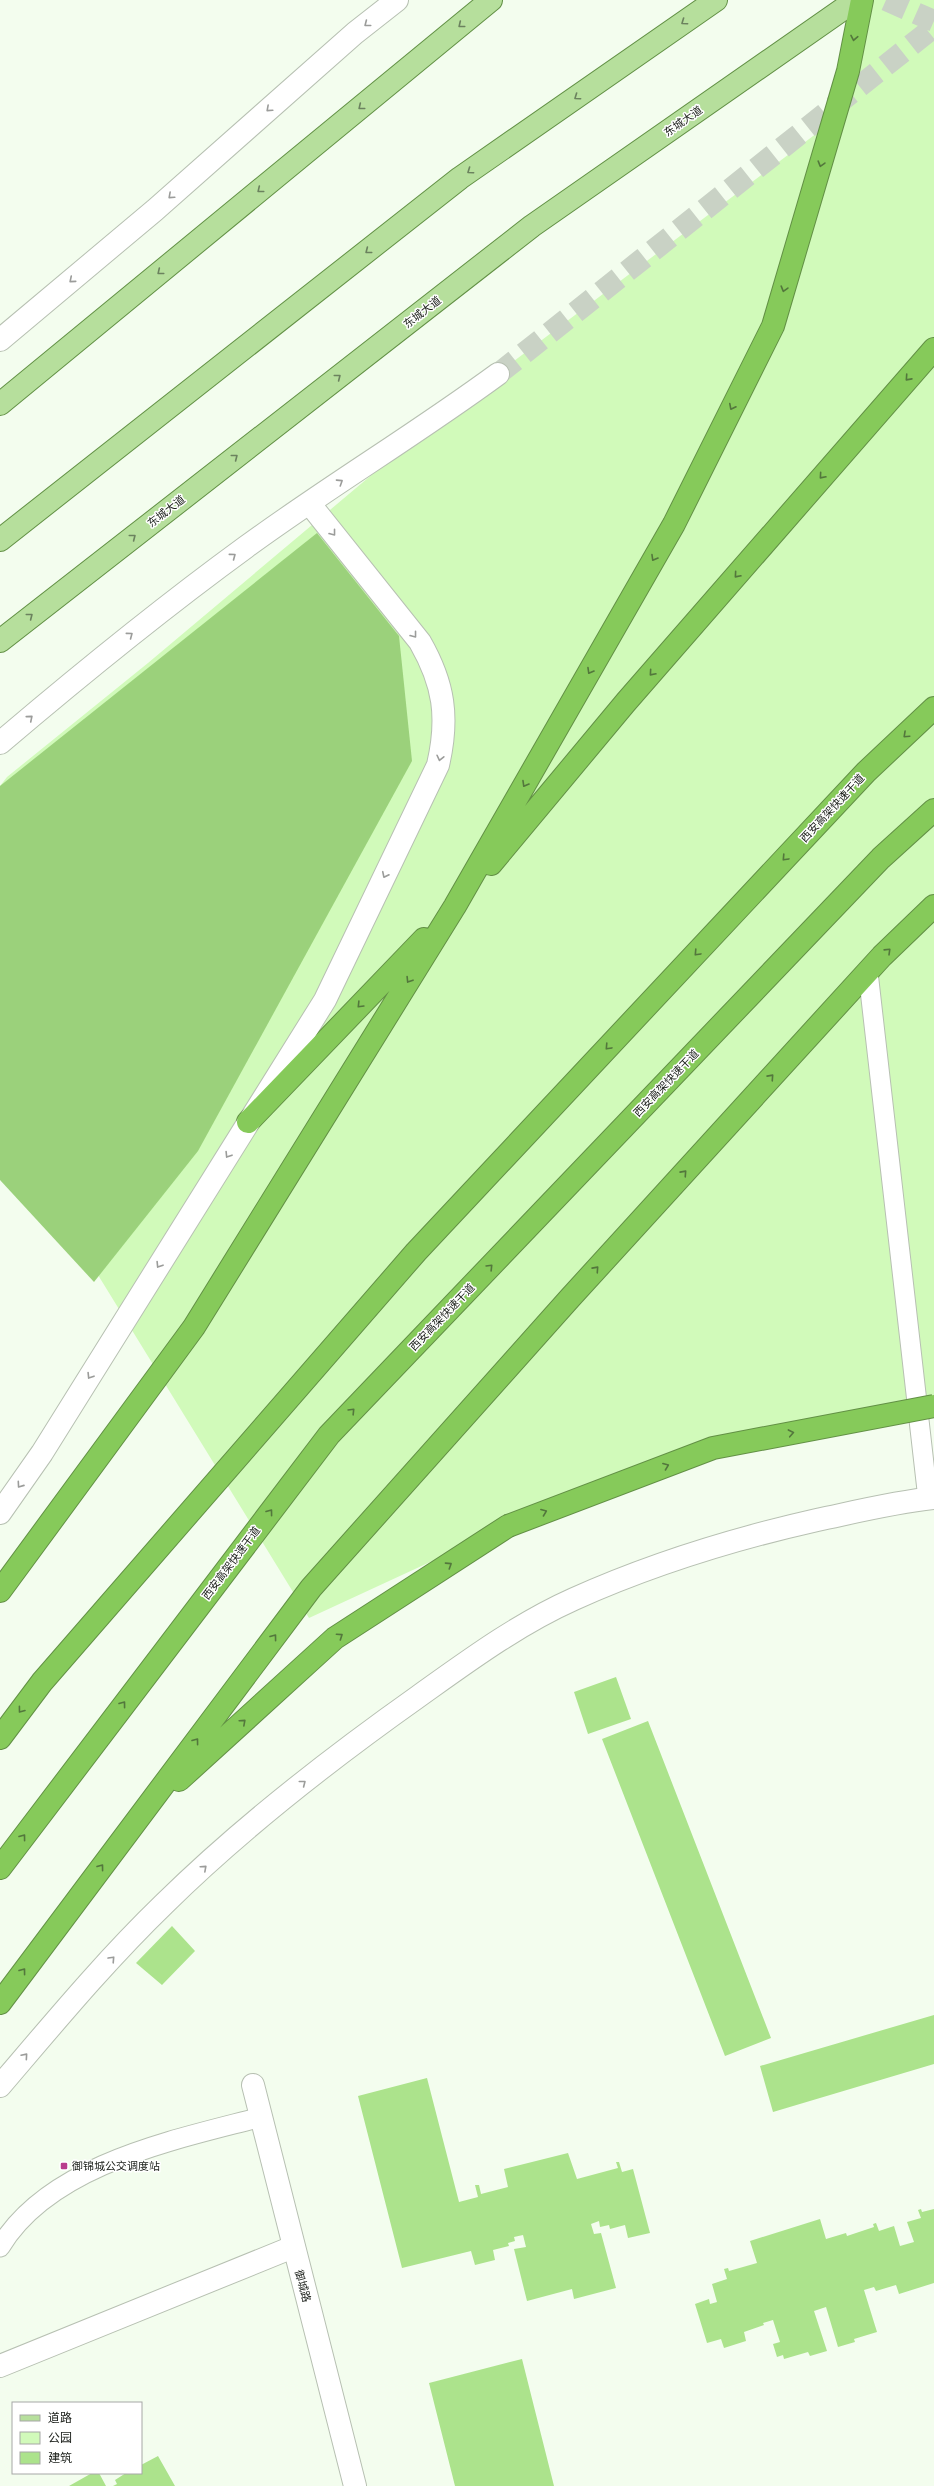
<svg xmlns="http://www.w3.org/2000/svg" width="934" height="2486" viewBox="0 0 934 2486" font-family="'Source Serif 4','Noto Sans SC',serif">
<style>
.green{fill:#d1faba}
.forest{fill:#9bd17b}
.building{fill:#ace38c}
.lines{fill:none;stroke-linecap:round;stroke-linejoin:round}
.street-tunnel{stroke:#c9d2c5;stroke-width:22;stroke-dasharray:22 11;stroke-linecap:butt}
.lane-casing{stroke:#b7c0b2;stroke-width:21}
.street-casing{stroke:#b7c0b2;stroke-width:24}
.secondary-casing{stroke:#b7c0b2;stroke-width:24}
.primary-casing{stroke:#629045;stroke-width:24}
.highway-casing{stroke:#629045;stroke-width:24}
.lane{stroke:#fff;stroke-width:19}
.street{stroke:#fff;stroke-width:22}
.secondary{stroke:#fff;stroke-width:22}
.primary{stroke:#b6df9c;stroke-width:22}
.highway{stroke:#86ca5a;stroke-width:22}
.highway-bridge-casing{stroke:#629045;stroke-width:24;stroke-linecap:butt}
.highway-bridge{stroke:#86ca5a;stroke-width:22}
.oneway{stroke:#6b825e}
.oneway2{stroke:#9b9c9a}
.oneway3{stroke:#53773c}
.poi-dot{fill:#b93d8d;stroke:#fff;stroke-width:1.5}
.labels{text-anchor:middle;stroke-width:3;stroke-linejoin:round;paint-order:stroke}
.street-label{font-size:11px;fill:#20241f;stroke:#fff}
.poi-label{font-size:11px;fill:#20241f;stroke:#fff;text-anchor:start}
</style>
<rect width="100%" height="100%" fill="#f3fdee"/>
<path class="green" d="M859 0H934V1406L713 1448 508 1526 309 1618 98 1275 0 786 7 777 148 663 450 409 833 121Z"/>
<path class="forest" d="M317 533 399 636 412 761 198 1151 94 1282 0 1180V786Z"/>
<path class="building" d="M616 1677 631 1719 588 1734 574 1692Z
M648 1721 771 2038 725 2056 602 1739Z
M172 1926 195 1951 162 1985 136 1963Z
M934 2015V2064L773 2112 760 2066Z
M427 2078 459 2202 478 2197 475 2185H479L481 2194 508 2187 504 2169 568 2153 577 2179 618 2168 616 2162H619L622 2172 633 2169 650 2233 628 2238 625 2225 610 2229 609 2225 600 2227 599 2221 591 2224 594 2234 601 2233 616 2288 574 2299 572 2289 527 2301 514 2249 526 2247 523 2235 514 2237 515 2241 508 2243 509 2246 493 2250 495 2260 475 2265 471 2251 402 2268 358 2096Z
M921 2209 922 2212 934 2209V2283L899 2294 896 2285 876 2291 874 2287 864 2290 877 2332 854 2339 855 2342 838 2347 826 2307 814 2311 827 2351 810 2356 808 2352 784 2359 783 2355 777 2357 773 2344 780 2342 773 2320 763 2323 764 2325 744 2332 746 2341 724 2348 721 2339 707 2343 695 2304 709 2299 710 2304 717 2302 712 2284 727 2279 724 2269 728 2268 729 2271 757 2263 750 2241 820 2219 826 2239 846 2233 847 2236 874 2227 873 2224 876 2223 879 2231 894 2226 900 2246 914 2242 907 2222 921 2218 918 2210Z
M522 2359 554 2486H455L429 2383Z
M158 2456 175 2486H113L117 2484 115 2480 126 2473H141V2465Z
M92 2473H99L106 2486H69Z"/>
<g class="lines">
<path class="street-tunnel" d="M886 0 934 21
M498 374 934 27"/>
<g class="lane-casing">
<path id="lane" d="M868 972 928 1499
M0 2247C50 2164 174 2140 261 2117"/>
</g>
<g class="street-casing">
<path id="street" d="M0 2366 293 2247"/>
</g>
<g class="secondary-casing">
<path id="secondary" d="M0 340 155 210 355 33 397 0
M0 743C80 675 161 609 246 547 328 487 415 435 498 374
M0 1513 42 1453 325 1000 438 765C449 717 444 684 420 642L309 503
M253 2085 355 2486
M0 2086C53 2024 105 1961 164 1904 242 1827 330 1759 419 1696 468 1661 518 1624 574 1599 652 1564 733 1539 817 1520 855 1512 895 1502 934 1498"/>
</g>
<g class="primary-casing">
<path id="primary" d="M0 404 491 0
M0 540 460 178 716 0
M0 641 532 226 856 0"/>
</g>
<g class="highway-casing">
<path id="highway" d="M491 864 626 702 934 349
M248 1122 424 939
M0 1591 194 1327 455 906 674 524 773 326 848 71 862 0
M0 1738 42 1682 416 1252 866 772 934 708
M179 1780 335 1638 508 1526
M0 1868 329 1435 881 858 934 810
M0 2003 311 1588 570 1298 882 956 934 906"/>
</g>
<use href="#lane" class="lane"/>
<use href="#street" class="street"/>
<use href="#secondary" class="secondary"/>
<use href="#primary" class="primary"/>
<use href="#highway" class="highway"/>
<g class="highway-bridge-casing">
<path id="highway-bridge" d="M508 1526 713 1448 934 1406"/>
</g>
<use href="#highway-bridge" class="highway-bridge"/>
</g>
<defs><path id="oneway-chevron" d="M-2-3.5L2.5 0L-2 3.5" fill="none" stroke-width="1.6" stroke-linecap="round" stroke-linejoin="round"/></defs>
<g class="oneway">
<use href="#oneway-chevron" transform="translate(684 22) rotate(145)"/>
<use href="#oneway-chevron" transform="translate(461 25) rotate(141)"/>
<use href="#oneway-chevron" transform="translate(577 97) rotate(145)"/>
<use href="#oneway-chevron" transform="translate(361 107) rotate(141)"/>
<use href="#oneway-chevron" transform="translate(470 171) rotate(145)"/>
<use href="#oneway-chevron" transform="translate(260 190) rotate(141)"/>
<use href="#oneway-chevron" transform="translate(368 251) rotate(142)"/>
<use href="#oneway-chevron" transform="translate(160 272) rotate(141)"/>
<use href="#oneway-chevron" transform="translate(338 377) rotate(-38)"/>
<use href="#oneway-chevron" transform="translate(235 457) rotate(-38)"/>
<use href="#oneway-chevron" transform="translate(133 537) rotate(-38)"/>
<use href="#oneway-chevron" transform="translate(30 616) rotate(-38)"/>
</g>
<g class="oneway2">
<use href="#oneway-chevron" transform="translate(367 24) rotate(142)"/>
<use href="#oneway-chevron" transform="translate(269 109) rotate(138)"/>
<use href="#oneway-chevron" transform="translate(171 196) rotate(138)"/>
<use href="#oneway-chevron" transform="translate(72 280) rotate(140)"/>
<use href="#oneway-chevron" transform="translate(340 482) rotate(-33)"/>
<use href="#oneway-chevron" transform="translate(333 533) rotate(52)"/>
<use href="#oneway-chevron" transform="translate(233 556) rotate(-37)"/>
<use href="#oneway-chevron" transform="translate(130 635) rotate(-37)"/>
<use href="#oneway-chevron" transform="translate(414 635) rotate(52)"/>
<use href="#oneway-chevron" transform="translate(30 718) rotate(-40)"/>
<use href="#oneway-chevron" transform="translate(440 758) rotate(103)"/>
<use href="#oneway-chevron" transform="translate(385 875) rotate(116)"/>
<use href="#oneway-chevron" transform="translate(228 1155) rotate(122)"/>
<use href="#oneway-chevron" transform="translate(159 1265) rotate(122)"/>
<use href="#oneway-chevron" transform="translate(90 1376) rotate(122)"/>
<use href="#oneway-chevron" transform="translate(20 1485) rotate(125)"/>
<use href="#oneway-chevron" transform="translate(303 1783) rotate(-38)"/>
<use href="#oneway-chevron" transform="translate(204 1868) rotate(-42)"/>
<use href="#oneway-chevron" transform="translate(112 1959) rotate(-47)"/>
<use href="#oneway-chevron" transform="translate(25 2056) rotate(-49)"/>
</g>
<g class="oneway3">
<use href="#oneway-chevron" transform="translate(854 38) rotate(101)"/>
<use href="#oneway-chevron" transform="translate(821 164) rotate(106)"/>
<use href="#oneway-chevron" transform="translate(784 289) rotate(106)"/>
<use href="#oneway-chevron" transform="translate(908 378) rotate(132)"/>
<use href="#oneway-chevron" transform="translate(732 407) rotate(117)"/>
<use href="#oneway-chevron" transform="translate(822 476) rotate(131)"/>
<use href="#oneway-chevron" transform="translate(654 558) rotate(120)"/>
<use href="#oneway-chevron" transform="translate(737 575) rotate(131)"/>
<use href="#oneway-chevron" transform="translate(590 671) rotate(120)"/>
<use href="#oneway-chevron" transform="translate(652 673) rotate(131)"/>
<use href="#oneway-chevron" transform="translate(906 735) rotate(137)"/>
<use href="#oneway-chevron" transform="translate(525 784) rotate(120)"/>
<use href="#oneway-chevron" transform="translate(785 858) rotate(133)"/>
<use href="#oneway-chevron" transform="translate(888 951) rotate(-44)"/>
<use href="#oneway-chevron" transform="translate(697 953) rotate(133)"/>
<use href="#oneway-chevron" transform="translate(409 980) rotate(122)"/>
<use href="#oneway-chevron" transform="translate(360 1005) rotate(134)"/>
<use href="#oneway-chevron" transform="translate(608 1047) rotate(133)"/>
<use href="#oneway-chevron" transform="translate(771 1077) rotate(-48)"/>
<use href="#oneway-chevron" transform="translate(684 1173) rotate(-48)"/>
<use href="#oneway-chevron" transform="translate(490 1267) rotate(-46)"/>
<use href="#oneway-chevron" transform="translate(596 1269) rotate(-48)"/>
<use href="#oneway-chevron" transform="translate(352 1411) rotate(-46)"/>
<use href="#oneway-chevron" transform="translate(791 1433) rotate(-11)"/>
<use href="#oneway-chevron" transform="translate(666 1466) rotate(-21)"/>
<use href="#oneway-chevron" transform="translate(270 1512) rotate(-53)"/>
<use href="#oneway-chevron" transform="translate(544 1512) rotate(-21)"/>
<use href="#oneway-chevron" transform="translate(449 1565) rotate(-33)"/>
<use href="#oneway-chevron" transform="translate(340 1636) rotate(-34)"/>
<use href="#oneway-chevron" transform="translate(274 1637) rotate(-53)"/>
<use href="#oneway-chevron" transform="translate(123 1704) rotate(-53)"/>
<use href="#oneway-chevron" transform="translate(21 1710) rotate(127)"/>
<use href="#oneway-chevron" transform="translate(243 1722) rotate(-42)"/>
<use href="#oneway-chevron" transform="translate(196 1741) rotate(-53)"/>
<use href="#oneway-chevron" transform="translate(23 1837) rotate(-53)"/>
<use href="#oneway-chevron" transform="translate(101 1867) rotate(-53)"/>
<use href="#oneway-chevron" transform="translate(23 1971) rotate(-53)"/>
</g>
<rect class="poi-dot" x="60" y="2162" width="8" height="8" rx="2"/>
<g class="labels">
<g class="street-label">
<text transform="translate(683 121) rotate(-35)" y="4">东城大道</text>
<text transform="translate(422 312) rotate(-38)" y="4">东城大道</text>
<text transform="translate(166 511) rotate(-38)" y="4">东城大道</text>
<text transform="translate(832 808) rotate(-47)" y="4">西安高架快速干道</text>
<text transform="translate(666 1083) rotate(-46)" y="4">西安高架快速干道</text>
<text transform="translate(442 1317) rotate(-46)" y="4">西安高架快速干道</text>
<text transform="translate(231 1563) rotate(-53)" y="4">西安高架快速干道</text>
<text transform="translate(303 2286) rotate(75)" y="4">御城路</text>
</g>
<g class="poi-label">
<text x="72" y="2170">御锦城公交调度站</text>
</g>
</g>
<rect x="12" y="2402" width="130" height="72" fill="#ffffff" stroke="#a6a7a5"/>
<rect x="20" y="2415" width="20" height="6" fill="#b6df9c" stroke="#a6a7a5"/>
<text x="48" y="2422" font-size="12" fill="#20241f">道路</text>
<rect x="20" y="2432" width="20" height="12" fill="#d1faba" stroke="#a6a7a5"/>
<text x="48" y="2442" font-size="12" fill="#20241f">公园</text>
<rect x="20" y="2452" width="20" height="12" fill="#ace38c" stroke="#a6a7a5"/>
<text x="48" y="2462" font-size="12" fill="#20241f">建筑</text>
</svg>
